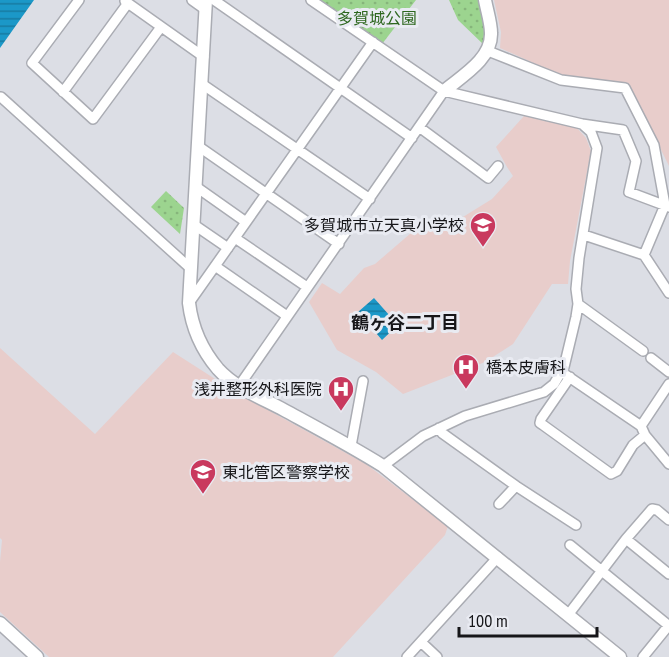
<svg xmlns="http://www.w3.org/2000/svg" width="669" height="657" viewBox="0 0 669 657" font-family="'PT Sans Narrow','Noto Sans JP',sans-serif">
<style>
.education{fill:#e8cdcb}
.park{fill:url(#park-dots)}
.water{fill:url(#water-rules)}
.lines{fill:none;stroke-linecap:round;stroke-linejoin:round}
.street-casing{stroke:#aaacb3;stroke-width:12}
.secondary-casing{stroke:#aaacb3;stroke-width:15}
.street{stroke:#fff;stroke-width:9}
.secondary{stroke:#fff;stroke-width:12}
.labels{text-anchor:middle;stroke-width:6;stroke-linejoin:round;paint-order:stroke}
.park-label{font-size:16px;fill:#2d671e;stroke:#e9ebf2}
.poi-label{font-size:16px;fill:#161619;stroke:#e9ebf2;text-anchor:end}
.neighbourhood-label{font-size:18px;font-weight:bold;fill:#161619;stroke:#e9ebf2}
</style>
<defs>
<pattern id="park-dots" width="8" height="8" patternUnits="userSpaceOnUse" patternTransform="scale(1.5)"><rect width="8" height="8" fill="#9cd48f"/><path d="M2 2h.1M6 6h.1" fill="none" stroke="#86b57b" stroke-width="1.8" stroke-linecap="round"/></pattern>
<pattern id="water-rules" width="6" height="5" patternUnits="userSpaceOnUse" patternTransform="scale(1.5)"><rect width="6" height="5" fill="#1b98c8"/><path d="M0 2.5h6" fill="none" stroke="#177ba2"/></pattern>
</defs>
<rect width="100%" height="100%" fill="#dcdee5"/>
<path class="education" d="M494 0H669V166L629 85 567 78 500 48 501 32Z
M524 116 577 128 586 138 591 151 570 261 568 284H552L513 344 485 362 403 394 376 372 337 350 309 302 322 283 340 294 364 268 375 264 411 233 450 225 492 199 513 176 507 167 496 147Z
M0 348 95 434 173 352 237 393 366 464 448 526 445 535 333 657H49L0 612V562L2 540 0 538Z"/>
<path class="park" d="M318 0H416L382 44Z
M449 0H479L485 34 484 45 458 20Z
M166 191 184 208 180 234 151 207Z"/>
<path class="water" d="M0 0H34L0 48Z
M374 298 398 325 382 340 358 312Z"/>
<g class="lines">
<g class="street-casing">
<path id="street" d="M79 0 32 63 93 119 161 27
M192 0 206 10
M214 0 412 138
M311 0 444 91 582 124 591 132 597 148 579 258 576 289 578 304 576 317 564 367 554 384 544 392 465 416 423 436 383 466
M125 1 204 57
M488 51 561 80 625 88 654 145 665 205 644 255
M202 84 370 199
M63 92 128 3
M1 97 190 268
M582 124 623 130 636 161 629 192 669 207
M419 127 488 178 498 166
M198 146 339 244
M195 186 246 222
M193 224 228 248
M584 235 644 255 669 293
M235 238 307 287
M215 266 287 316
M189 303 373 42
M578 304 643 351
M651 358 669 372
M566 375 641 426 645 435 669 464
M570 377 541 419 540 423 543 425 611 474 617 471 633 445 645 435
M239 386 444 91
M641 426 669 384
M439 428 442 433 516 486 499 504
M351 446 363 381
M516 486 576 525
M626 539 652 509 657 510 669 520
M570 545 668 625
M568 615 626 539 669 574
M421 642 437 657
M407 657 498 557
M643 657 669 625"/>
</g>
<g class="secondary-casing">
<path id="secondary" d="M206 0 189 303C192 328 201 349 218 369 235 388 262 398 284 410 317 428 351 446 383 466L620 657
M444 91C462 76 492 59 491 33 491 23 487 11 485 0
M0 623 37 657"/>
</g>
<use href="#street" class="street"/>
<use href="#secondary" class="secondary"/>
</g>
<defs>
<g id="school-pin" transform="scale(1.35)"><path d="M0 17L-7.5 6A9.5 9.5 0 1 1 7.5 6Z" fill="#c9395e" stroke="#e9ebf2"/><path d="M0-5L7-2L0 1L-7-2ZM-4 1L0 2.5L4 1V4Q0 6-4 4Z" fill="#fff"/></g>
<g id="hospital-pin" transform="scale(1.35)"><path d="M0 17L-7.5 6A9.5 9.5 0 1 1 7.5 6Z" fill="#c9395e" stroke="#e9ebf2"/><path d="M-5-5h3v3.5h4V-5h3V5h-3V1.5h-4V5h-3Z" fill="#fff"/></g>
</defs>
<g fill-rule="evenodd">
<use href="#school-pin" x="483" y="225"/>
<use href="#hospital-pin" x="466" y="367"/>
<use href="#hospital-pin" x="341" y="389"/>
<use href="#school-pin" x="203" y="472"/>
</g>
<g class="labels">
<g class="park-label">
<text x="377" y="24">多賀城公園</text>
</g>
<g class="poi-label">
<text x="464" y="231">多賀城市立天真小学校</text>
<text x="486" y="373" text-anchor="start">橋本皮膚科</text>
<text x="322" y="395">浅井整形外科医院</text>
<text x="222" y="478" text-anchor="start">東北管区警察学校</text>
</g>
<g class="neighbourhood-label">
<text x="405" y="329">鶴ヶ谷二丁目</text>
</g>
</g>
<path d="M459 627v9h138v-9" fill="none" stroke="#161619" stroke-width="3"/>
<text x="468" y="627" font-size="18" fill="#161619" stroke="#e9ebf2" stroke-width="4.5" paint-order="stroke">100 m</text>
</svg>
